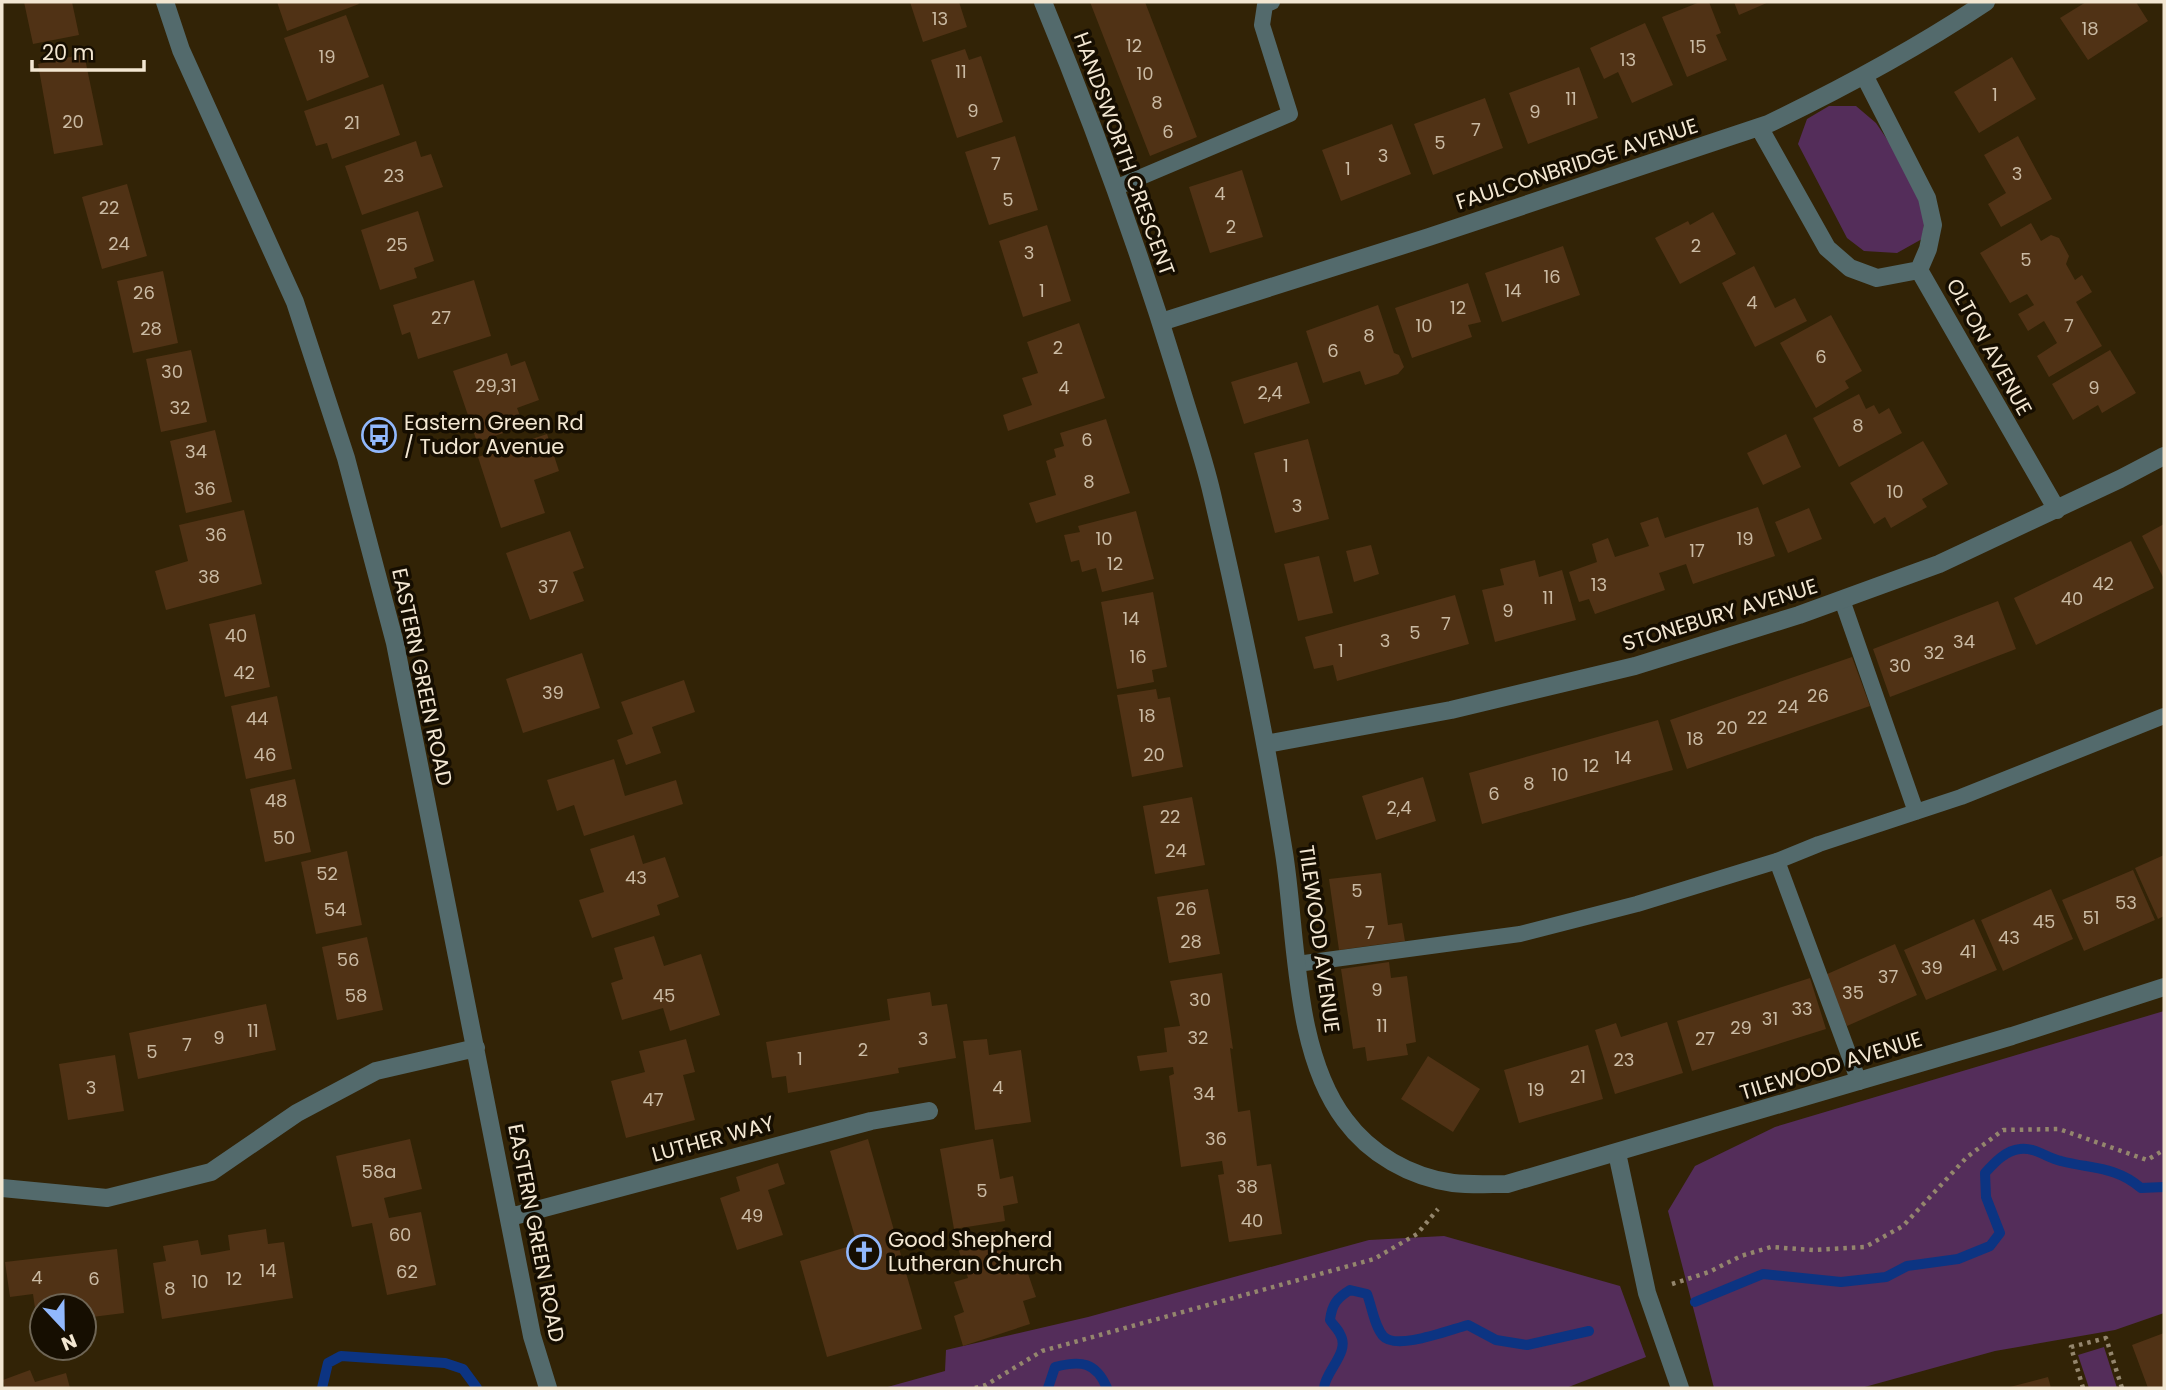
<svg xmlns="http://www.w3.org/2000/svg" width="2166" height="1390" viewBox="0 0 2166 1390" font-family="Poppins,sans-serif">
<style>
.green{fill:#542d5a}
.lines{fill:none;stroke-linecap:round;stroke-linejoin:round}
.stream{stroke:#0c3482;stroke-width:10}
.building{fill:#503215}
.path{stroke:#94866d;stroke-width:4.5;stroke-dasharray:3.5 5;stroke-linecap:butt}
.lane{stroke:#536a6c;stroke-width:16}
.street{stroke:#536a6c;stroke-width:18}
.labels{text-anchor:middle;stroke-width:7;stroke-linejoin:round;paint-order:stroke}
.number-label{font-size:18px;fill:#cabaa3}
.street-label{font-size:21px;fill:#f3e7d2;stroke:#160e01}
.poi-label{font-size:21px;fill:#f3e7d2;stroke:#160e01;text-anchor:start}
</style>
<rect width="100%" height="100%" fill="#322306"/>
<path class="green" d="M1829 106H1856L1876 123 1910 173 1925 217 1922 239 1897 253 1864 251 1847 238 1798 144 1807 119Z
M2164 1011V1313L2115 1330 1995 1351 1861 1388H1714L1668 1211 1695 1166 1775 1127Z
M1444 1236 1620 1286 1646 1357 1566 1388H884L945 1371 946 1350 1088 1317 1369 1240Z
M2104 1347 2117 1388H2089L2078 1355Z"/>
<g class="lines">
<path class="stream" d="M1695 1302 1763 1274 1841 1282 1886 1277 1907 1266 1958 1259 1990 1246 2000 1233 1986 1197 1985 1173C1994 1163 2006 1150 2020 1149 2035 1147 2047 1158 2061 1161 2091 1169 2116 1166 2141 1188L2164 1187
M322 1388 328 1363 341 1356 445 1363 463 1369 477 1388
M1048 1388 1055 1367C1081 1360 1096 1362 1107 1388
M1324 1388C1325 1371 1351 1352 1340 1334 1338 1329 1333 1325 1330 1320 1332 1304 1337 1298 1350 1290L1367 1294C1372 1307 1374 1325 1383 1336 1396 1351 1449 1330 1468 1325L1496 1340 1527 1345 1589 1331"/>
</g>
<path class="building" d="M24 2H72L79 35 33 44Z
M277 2H358L359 4 287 31Z
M910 2H959L967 27 923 42Z
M1090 2H1145L1197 137 1150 156Z
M1700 2H1709L1721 33 1716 35 1727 60 1687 77 1662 17Z
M1734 2H1769L1739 15Z
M2086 2H2136L2148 21 2088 60 2060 18Z
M346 15 369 77 307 101 284 38Z
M1645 23 1673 85 1632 103 1618 72 1604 79 1590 48Z
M965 49 969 60 981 56 1003 122 957 138 931 60Z
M84 54 103 145 54 154 38 64Z
M2012 57 2036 99 1979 133 1954 92Z
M1579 67 1598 118 1528 144 1509 93Z
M383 84 400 135 332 159 327 143 316 146 304 111Z
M1485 98 1503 148 1433 175 1414 124Z
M1392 124 1411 174 1341 201 1322 150Z
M1015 136 1038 210 989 225 965 152Z
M2018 136 2052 199 2001 227 1988 204 2006 193 1984 155Z
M416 141 421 157 431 154 443 187 362 215 345 166Z
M1242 170 1263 237 1210 253 1189 187Z
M127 184 147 256 102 269 82 197Z
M418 211 434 261 414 268 417 278 380 290 361 230Z
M1713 212 1736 254 1680 284 1655 238 1688 221 1690 225Z
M2031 223 2041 241 2051 235 2059 238 2069 256 2066 264 2075 280 2082 275 2092 292 2076 302 2102 346 2049 377 2037 356 2057 343 2044 321 2028 331 2018 314 2034 305 2027 294 2010 303 1980 253Z
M1047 225 1071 301 1023 317 999 241Z
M1563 246 1580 295 1502 322 1485 273Z
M1754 266 1775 308 1795 298 1807 321 1755 347 1722 283Z
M163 271 178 343 133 353 117 281Z
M474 280 491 336 418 359 410 332 402 335 393 305Z
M1468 283 1481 322 1468 325 1472 337 1412 358 1395 308Z
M1378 305 1394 353 1399 355 1404 367 1398 374 1365 385 1360 371 1323 383 1306 331Z
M1831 315 1862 371 1845 381 1849 388 1816 408 1780 343Z
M1079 323 1105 398 1008 431 1003 415 1032 405 1022 378 1038 373 1027 342Z
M191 350 207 422 161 432 146 359Z
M2110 350 2136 393 2102 413 2098 405 2073 420 2052 384Z
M507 353 511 366 525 361 539 400 517 408 524 426 477 442 453 371Z
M1297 362 1310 403 1244 424 1231 382Z
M1859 394 1866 409 1874 405 1879 414 1889 408 1902 433 1839 467 1813 418Z
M1106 419 1130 493 1036 523 1029 503 1056 495 1046 461 1056 457 1054 449 1064 446 1060 433Z
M215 430 232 502 186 513 170 441Z
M547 434 559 471 534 480 545 513 501 528 478 457Z
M1786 434 1801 467 1763 485 1747 453Z
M1308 439 1329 519 1275 533 1254 453Z
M1923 441 1948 484 1922 499 1927 507 1891 528 1885 517 1874 524 1850 483Z
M1758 507 1775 556 1693 584 1686 564 1659 573 1665 590 1595 614 1589 599 1579 602 1569 572 1597 562 1592 544 1608 538 1615 557 1649 546 1640 523 1658 517 1665 538Z
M1809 508 1822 539 1788 553 1775 522Z
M244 510 262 584 166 610 155 571 188 561 179 525Z
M1136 511 1154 579 1102 592 1096 568 1082 572 1079 560 1071 562 1064 535 1080 532 1078 526Z
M2164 524V579L2142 536Z
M570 531 584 568 573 572 584 601 530 620 506 553Z
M2131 541 2154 588 2036 645 2014 598Z
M1371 545 1379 574 1354 582 1346 551Z
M1319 556 1333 613 1298 621 1284 564Z
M1535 560 1539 577 1562 570 1576 620 1495 642 1482 590 1504 585 1500 569Z
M1153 592 1167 667 1152 670 1154 682 1117 689 1101 602Z
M1455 595 1469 644 1337 681 1333 665 1314 669 1305 637Z
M1998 601 2016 649 1890 697 1873 649Z
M255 614 270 687 225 697 209 624Z
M582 653 600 708 523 733 506 679Z
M1852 657 1870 706 1687 769 1670 720Z
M684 680 695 712 652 727 661 753 626 765 617 740 633 734 621 702Z
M1156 689 1158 699 1170 697 1183 767 1132 777 1117 695Z
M277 696 292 769 246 779 231 706Z
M1658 720 1673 770 1482 824 1469 773Z
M614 759 625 796 676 780 683 804 584 836 574 805 557 811 547 780Z
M1423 777 1436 821 1376 840 1362 796Z
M295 779 311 852 265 862 250 789Z
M1192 797 1205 865 1155 874 1143 806Z
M634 835 643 864 665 857 679 897 657 905 660 915 592 938 579 900 604 892 590 849Z
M347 851 362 925 316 934 301 862Z
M2164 855V916L2158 919 2135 868Z
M2133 870 2155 920 2084 951 2062 900Z
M1381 873 1388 925 1402 923 1405 941 1339 950 1329 879Z
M1208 889 1220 954 1169 963 1157 897Z
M2051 889 2073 939 2003 971 1981 920Z
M1974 919 1997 970 1926 1000 1904 950Z
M654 936 664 966 701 954 720 1015 670 1031 663 1008 622 1020 611 983 623 979 614 948Z
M367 937 383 1010 337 1020 322 947Z
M1895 944 1917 995 1847 1026 1825 975Z
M1389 962 1391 978 1407 976 1416 1042 1406 1044 1408 1055 1367 1061 1365 1047 1353 1049 1341 969Z
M1222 973 1233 1049 1230 1048 1238 1112 1250 1110 1257 1166 1271 1164 1282 1234 1229 1242 1218 1175 1224 1174 1222 1161 1181 1167 1169 1076 1174 1074 1173 1067 1140 1071 1137 1056 1167 1052 1164 1028 1180 1026 1170 981Z
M1810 978 1826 1029 1692 1071 1677 1021Z
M930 992 932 1006 947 1004 956 1058 898 1068 899 1073 788 1093 786 1076 772 1078 766 1042 890 1020 887 999Z
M266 1004 276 1050 138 1079 129 1033Z
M1667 1022 1683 1073 1615 1094 1595 1030 1616 1023 1621 1037Z
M686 1039 695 1072 683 1075 695 1120 626 1138 611 1081 645 1072 639 1051Z
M987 1039 989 1055 1021 1050 1031 1122 975 1130 963 1041Z
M1588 1045 1603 1099 1519 1123 1504 1070Z
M115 1055 124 1111 68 1120 59 1064Z
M1428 1056 1480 1089 1453 1132 1401 1099Z
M410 1139 422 1189 384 1198 389 1218 421 1212 436 1285 387 1295 372 1223 352 1227 336 1156Z
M868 1139 922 1329 827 1357 800 1261 857 1244 830 1151Z
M993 1139 1000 1179 1013 1176 1018 1203 1003 1206 1005 1221 954 1229 940 1149Z
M778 1163 785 1184 768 1190 783 1235 737 1250 720 1198 740 1191 736 1177Z
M266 1229 268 1244 284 1242 293 1298 162 1319 153 1263 166 1261 163 1246 198 1240 201 1255 214 1253 230 1250 228 1235Z
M995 1230 1007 1268 1024 1262 1036 1297 1023 1301 1030 1324 963 1346 954 1316 964 1312 954 1282 968 1278 956 1242Z
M117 1249 124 1313 84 1318V1306H70V1304L35 1308 33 1294 10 1297 5 1262Z
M2164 1333V1388H2148L2132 1345Z
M30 1370 35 1382 66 1373 70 1388H5L3 1380Z
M2048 1377 2051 1388H2010V1387Z"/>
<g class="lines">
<path class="path" d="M1672 1284 1709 1272 1741 1256 1771 1247 1813 1250 1865 1247 1903 1226 1967 1157 2003 1130 2059 1129 2147 1160 2164 1150
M975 1388 986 1385 1042 1351 1374 1259 1417 1234 1438 1209
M2083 1388 2071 1347 2106 1338 2122 1388"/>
<path class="lane" d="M1115 188 1290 114 1262 25 1265 5 1272 2
M1842 600 1916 812
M1777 861 1859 1082
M1297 964 1520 934 1637 904 1777 861 1819 844 1961 797 2164 716"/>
<path class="street" d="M165 2 181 50 295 302 346 458 395 643 532 1336 548 1388
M1043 2C1094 125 1139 250 1178 378 1189 416 1203 455 1212 494 1240 613 1265 733 1284 853 1297 935 1293 1052 1345 1120 1370 1154 1410 1177 1453 1183 1470 1185 1489 1184 1507 1184L2012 1036 2164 987
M1864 75 1927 198 1933 225 1928 249 1919 270
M1759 127 1827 248 1850 268 1877 278 1919 270
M1919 270 2057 510
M1161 322 1429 237 1768 124C1843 88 1917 48 1986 2
M1266 744 1451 710 1635 666 1799 615 1939 564 2120 479 2164 456
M1617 1153 1647 1293 1680 1388
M2 1188 107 1198 211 1172 297 1113 376 1071 476 1048
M510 1217 871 1121 929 1111"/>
</g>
<defs>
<g id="bus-ring" transform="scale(1.75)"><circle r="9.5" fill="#160e01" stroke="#91b8fd" stroke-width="1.5"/><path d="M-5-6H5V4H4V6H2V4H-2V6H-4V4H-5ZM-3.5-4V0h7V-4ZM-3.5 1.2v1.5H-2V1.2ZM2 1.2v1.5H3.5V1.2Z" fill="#91b8fd"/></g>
<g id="church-ring" transform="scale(1.75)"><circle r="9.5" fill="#160e01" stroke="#91b8fd" stroke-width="1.5"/><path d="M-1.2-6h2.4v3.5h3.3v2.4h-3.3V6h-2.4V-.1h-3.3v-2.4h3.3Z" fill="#91b8fd"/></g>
</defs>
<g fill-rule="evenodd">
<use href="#bus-ring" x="379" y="435"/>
<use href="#church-ring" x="864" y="1252"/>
</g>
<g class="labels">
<g class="number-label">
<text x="940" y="25">13</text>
<text x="2090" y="35">18</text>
<text x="1134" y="52">12</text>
<text x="1698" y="53">15</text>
<text x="327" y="63">19</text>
<text x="1628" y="66">13</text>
<text x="961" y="78">11</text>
<text x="1145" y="80">10</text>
<text x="1995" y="101">1</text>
<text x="1571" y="105">11</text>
<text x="1157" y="109">8</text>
<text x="973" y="117">9</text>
<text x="1535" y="118">9</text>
<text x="73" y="128">20</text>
<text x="352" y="129">21</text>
<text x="1476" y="136">7</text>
<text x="1168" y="138">6</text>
<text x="1440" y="149">5</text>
<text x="1383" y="162">3</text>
<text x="996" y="170">7</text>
<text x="1348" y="175">1</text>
<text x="2017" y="180">3</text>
<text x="394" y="182">23</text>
<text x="1220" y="200">4</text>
<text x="1008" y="206">5</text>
<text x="109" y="214">22</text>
<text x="1231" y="233">2</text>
<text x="119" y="250">24</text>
<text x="397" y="251">25</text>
<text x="1696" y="252">2</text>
<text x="1029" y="259">3</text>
<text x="2026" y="266">5</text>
<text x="1552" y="283">16</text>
<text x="1042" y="297">1</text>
<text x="1513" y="297">14</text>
<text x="144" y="299">26</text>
<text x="1752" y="309">4</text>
<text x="1458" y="314">12</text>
<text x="441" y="324">27</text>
<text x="1424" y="332">10</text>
<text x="2069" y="332">7</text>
<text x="151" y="335">28</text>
<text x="1369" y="342">8</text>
<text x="1058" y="354">2</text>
<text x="1333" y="357">6</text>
<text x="1821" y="363">6</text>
<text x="172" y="378">30</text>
<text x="496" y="392">29,31</text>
<text x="1064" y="394">4</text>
<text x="2094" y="394">9</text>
<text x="1270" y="399">2,4</text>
<text x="180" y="414">32</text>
<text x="1858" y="432">8</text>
<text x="1087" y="446">6</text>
<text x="196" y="458">34</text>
<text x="1286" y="472">1</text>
<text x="1089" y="488">8</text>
<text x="205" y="495">36</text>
<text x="1895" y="498">10</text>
<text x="1297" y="512">3</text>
<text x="216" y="541">36</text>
<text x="1104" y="545">10</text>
<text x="1745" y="545">19</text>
<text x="1697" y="557">17</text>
<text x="1115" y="570">12</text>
<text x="209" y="583">38</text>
<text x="2103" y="590">42</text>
<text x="1599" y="591">13</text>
<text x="548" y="593">37</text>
<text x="1548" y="604">11</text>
<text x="2072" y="605">40</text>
<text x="1508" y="617">9</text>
<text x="1131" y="625">14</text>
<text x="1446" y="630">7</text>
<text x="1415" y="639">5</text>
<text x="236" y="642">40</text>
<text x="1385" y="647">3</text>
<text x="1964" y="648">34</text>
<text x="1341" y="657">1</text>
<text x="1934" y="659">32</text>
<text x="1138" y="663">16</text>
<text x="1900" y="672">30</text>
<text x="244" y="679">42</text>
<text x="553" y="699">39</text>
<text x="1818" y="702">26</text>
<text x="1788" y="713">24</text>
<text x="1147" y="722">18</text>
<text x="1757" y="724">22</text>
<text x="257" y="725">44</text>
<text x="1727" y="734">20</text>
<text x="1695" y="745">18</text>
<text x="265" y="761">46</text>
<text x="1154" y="761">20</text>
<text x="1623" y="764">14</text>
<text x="1591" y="772">12</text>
<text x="1560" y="781">10</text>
<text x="1529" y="790">8</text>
<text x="1494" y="800">6</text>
<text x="276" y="807">48</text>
<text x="1399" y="814">2,4</text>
<text x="1170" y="823">22</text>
<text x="284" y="844">50</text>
<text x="1176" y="857">24</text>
<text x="327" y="880">52</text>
<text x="636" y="884">43</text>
<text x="1357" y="897">5</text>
<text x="2126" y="909">53</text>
<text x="1186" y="915">26</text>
<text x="335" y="916">54</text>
<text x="2091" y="924">51</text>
<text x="2044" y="928">45</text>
<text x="1370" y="939">7</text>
<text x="2009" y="944">43</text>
<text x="1191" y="948">28</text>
<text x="1968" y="958">41</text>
<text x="348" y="966">56</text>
<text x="1932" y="974">39</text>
<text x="1888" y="983">37</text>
<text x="1377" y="996">9</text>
<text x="1853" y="999">35</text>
<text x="356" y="1002">58</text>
<text x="664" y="1002">45</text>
<text x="1200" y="1006">30</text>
<text x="1802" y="1015">33</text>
<text x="1770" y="1025">31</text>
<text x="1382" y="1032">11</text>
<text x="1741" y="1034">29</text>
<text x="253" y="1037">11</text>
<text x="219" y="1044">9</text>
<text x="1198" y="1044">32</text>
<text x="923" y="1045">3</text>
<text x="1705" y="1045">27</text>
<text x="187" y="1051">7</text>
<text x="863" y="1056">2</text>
<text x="152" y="1058">5</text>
<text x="800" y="1065">1</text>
<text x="1624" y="1066">23</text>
<text x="1578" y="1083">21</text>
<text x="91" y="1094">3</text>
<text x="998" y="1094">4</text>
<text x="1536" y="1096">19</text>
<text x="1204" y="1100">34</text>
<text x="653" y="1106">47</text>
<text x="1216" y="1145">36</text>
<text x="379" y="1178">58a</text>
<text x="1247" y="1193">38</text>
<text x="982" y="1197">5</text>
<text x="752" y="1222">49</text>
<text x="1252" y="1227">40</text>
<text x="400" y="1241">60</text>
<text x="268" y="1277">14</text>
<text x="407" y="1278">62</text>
<text x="37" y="1284">4</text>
<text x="94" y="1285">6</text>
<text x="234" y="1285">12</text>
<text x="200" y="1288">10</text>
<text x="170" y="1295">8</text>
</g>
<g class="street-label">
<text transform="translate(1124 154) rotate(70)" y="7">HANDSWORTH CRESCENT</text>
<text transform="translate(1577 164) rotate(-18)" y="7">FAULCONBRIDGE AVENUE</text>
<text transform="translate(1989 347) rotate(61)" y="7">OLTON AVENUE</text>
<text transform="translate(1720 615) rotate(-17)" y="7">STONEBURY AVENUE</text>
<text transform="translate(422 677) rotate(78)" y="7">EASTERN GREEN ROAD</text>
<text transform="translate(1319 939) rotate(82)" y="7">TILEWOOD AVENUE</text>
<text transform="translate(1831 1066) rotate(-17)" y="7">TILEWOOD AVENUE</text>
<text transform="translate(713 1139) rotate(-15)" y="7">LUTHER WAY</text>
<text transform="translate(536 1233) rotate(79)" y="7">EASTERN GREEN ROAD</text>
</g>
<g class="poi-label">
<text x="404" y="430">Eastern Green Rd<tspan x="404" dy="24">/ Tudor Avenue</tspan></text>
<text x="888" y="1247">Good Shepherd<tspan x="888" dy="24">Lutheran Church</tspan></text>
</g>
</g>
<rect width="2166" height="1390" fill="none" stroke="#f3e7d2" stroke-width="7"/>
<g transform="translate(63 1327) rotate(158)"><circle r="33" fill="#160e01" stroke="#6e6555" stroke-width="2"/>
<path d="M0-5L12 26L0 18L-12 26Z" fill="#91b8fd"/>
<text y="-10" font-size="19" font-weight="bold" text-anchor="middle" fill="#f3e7d2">N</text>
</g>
<path d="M32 60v10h112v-10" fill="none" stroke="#f3e7d2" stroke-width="3.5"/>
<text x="42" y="60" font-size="21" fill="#f3e7d2" stroke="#160e01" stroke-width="5" paint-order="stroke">20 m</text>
</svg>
